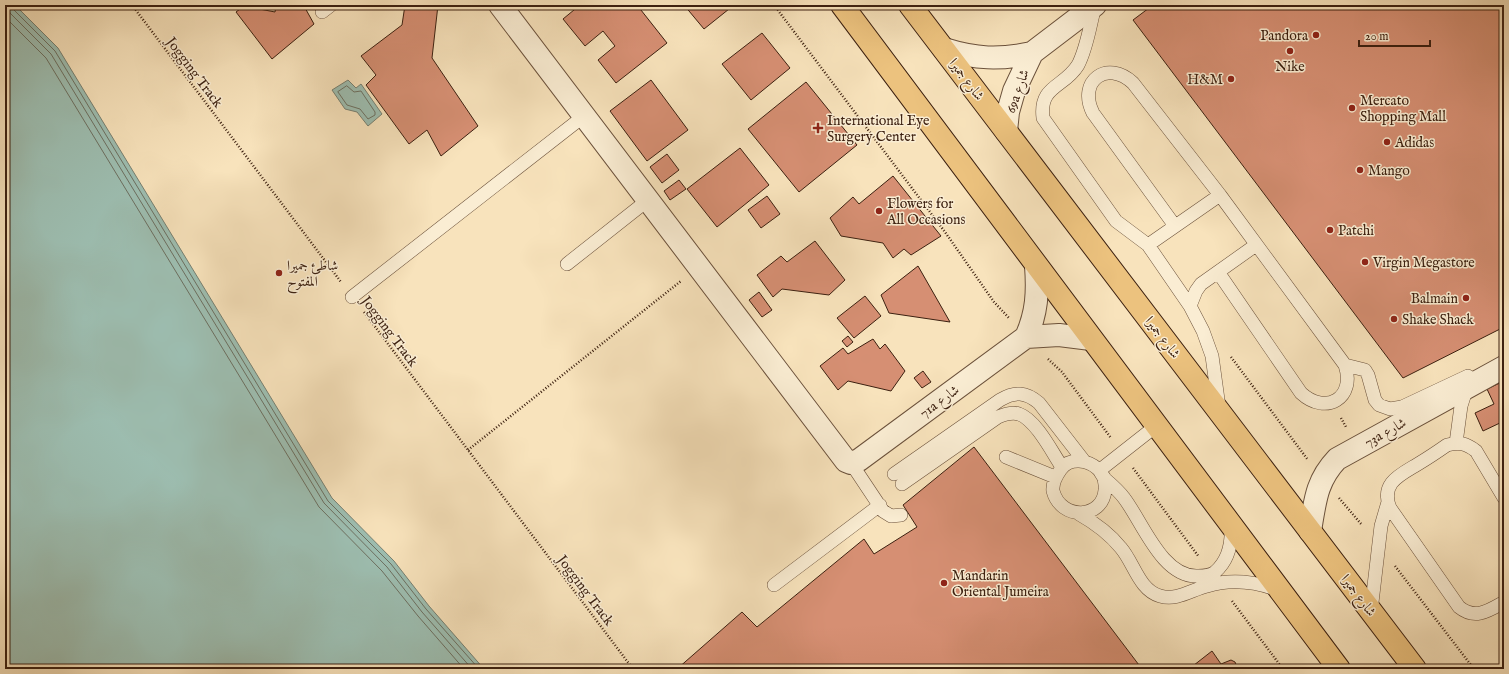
<svg xmlns="http://www.w3.org/2000/svg" width="1509" height="674" viewBox="0 0 1509 674" font-family="'IM FELL English',Amiri,serif">
<style>
.water{fill:#9dbeb1;stroke:#767f71}
.lines{fill:none;stroke-linecap:round;stroke-linejoin:round}
.shore{stroke:#6c6f60;stroke-width:1}
.building{fill:#d68f73;stroke:#3c2010}
.lane-casing{stroke:#6b513b;stroke-width:14}
.street-casing{stroke:#6b513b;stroke-width:24}
.primary-casing{stroke:#3c2010;stroke-width:24}
.path{stroke:#3c2010;stroke-width:2.5;stroke-dasharray:1 2;stroke-linecap:butt}
.lane{stroke:#faedd3;stroke-width:13}
.street{stroke:#faedd3;stroke-width:22}
.primary{stroke:#ecc27e;stroke-width:22}
.poi-dot{fill:#8f2418;stroke:#faedd3;stroke-width:1.5}
.labels{text-anchor:middle;stroke-width:3;stroke-linejoin:round;paint-order:stroke}
.poi-label{font-size:14px;fill:#3c2010;stroke:#faedd3;text-anchor:start}
.street-label{font-size:14px;fill:#3c2010;stroke:#faedd3}
</style>
<rect width="100%" height="100%" fill="#f8e3bc"/>
<filter id="stains"><feTurbulence type="fractalNoise" baseFrequency=".005" numOctaves="4"/><feColorMatrix values="0 0 0 0 .2 0 0 0 0 .09 0 0 0 0 .02 0 0 0 .5 -.17"/></filter>
<radialGradient id="worn" r=".72"><stop offset=".6" stop-color="#630" stop-opacity="0"/><stop offset="1" stop-color="#630" stop-opacity=".3"/></radialGradient>
<path class="water" d="M5 5H15L58 48 332 498 394 561 429 606 484 669H5Z
M348 80 356 88 361 84 382 114 368 126 357 112 345 109 332 90Z"/>
<g class="lines">
<path class="shore" d="M7 5 10 13 51 54 324 503 387 567 422 612 472 669
M12 5 13 9 55 51 328 501 391 564 426 609 479 669
M5 17 46 58 319 507 382 571 418 616 464 669
M347 86 354 92 361 91 375 112V115L368 119 360 109 347 105 338 92Z"/>
</g>
<path class="building" d="M276 5H313L312 7 304 6 314 24 272 59 236 12 244 6 275 12Z
M405 5H438L432 58 478 126 441 156 427 130 409 144 366 85 376 75 361 56 402 25Z
M580 5H637L667 43 616 83 598 60 615 46 603 31 585 46 563 19Z
M684 5H734L704 29Z
M1153 5H1504V327L1403 378 1133 20Z
M762 33 790 68 751 100 722 64Z
M651 80 688 130 647 161 610 111Z
M806 82 857 145 799 192 748 129Z
M740 148 769 185 717 227 687 189Z
M667 154 679 170 662 183 650 167Z
M893 176 941 236 911 255 904 249 893 258 883 243 841 236 830 218 853 197 859 204Z
M679 180 686 189 670 200 664 191Z
M767 196 780 214 761 228 748 210Z
M815 241 845 280 829 295 782 289 773 297 757 275 781 256 787 262Z
M918 266 950 322 889 313 881 295Z
M759 292 772 310 762 317 749 300Z
M865 296 881 316 854 338 837 318Z
M848 336 853 342 847 347 842 341Z
M873 339 880 349 885 344 905 371 891 391 848 381 838 390 820 366 843 348 848 354Z
M923 371 931 382 922 388 914 378Z
M1504 381V427L1502 422 1483 431 1475 413 1494 404 1487 389Z
M974 447 1142 669H677L742 612 757 627 864 539 874 554 917 527 903 505Z
M1212 651 1221 664 1231 660 1235 662 1238 669H1189Z"/>
<g class="lines">
<g class="lane-casing">
<path id="lane" d="M1095 6C1090 25 1087 48 1078 65 1064 88 1039 85 1043 118L1116 221 1148 245 1190 306 1203 331 1212 356 1219 407
M322 12 331 5
M1175 226 1093 113C1077 81 1107 59 1133 83L1220 195 1345 365C1356 398 1326 416 1301 393L1218 272
M1148 245 1220 195
M567 264 648 200
M352 297 584 116
M1190 306 1196 291 1201 284 1256 245
M1345 365 1365 370 1368 375 1375 400 1379 405 1390 409 1402 407 1468 376
M1456 443 1461 406 1467 387
M1006 457 1055 477
M851 463 883 511 891 516 901 515
M1100 470 1156 426
M894 474 1000 400C1015 391 1026 392 1039 403L1084 461
M1104 477C1104 481 1106 486 1105 490 1103 519 1061 521 1053 491 1052 483 1056 476 1061 469 1070 457 1088 460 1098 469 1101 472 1102 476 1105 479 1112 485 1119 491 1124 498 1142 521 1162 578 1198 576 1204 576 1210 576 1215 572 1229 560 1232 543 1231 526
M902 484 998 417C1005 414 1012 412 1019 414 1036 420 1052 452 1062 467
M1504 498 1476 451C1466 443 1459 442 1447 445 1437 452 1428 458 1418 464 1400 475 1380 483 1390 508L1459 607C1475 620 1488 611 1504 602
M1079 514C1095 523 1109 533 1121 548 1134 563 1139 590 1160 596 1177 601 1191 590 1207 586 1230 579 1256 582 1278 590
M774 585 880 505
M1371 611 1381 526 1388 502"/>
</g>
<g class="street-casing">
<path id="street" d="M500 5 846 461 851 463 859 460 1026 337 1059 335 1091 339
M944 49C976 59 999 60 1032 53
M1006 131 1008 112 1014 91 1032 53 1095 5
M1026 337C1037 313 1038 292 1036 266
M1310 531C1315 502 1316 481 1337 459L1504 367"/>
</g>
<g class="primary-casing">
<path id="primary" d="M842 5 1339 669
M910 5 1415 669"/>
</g>
<path class="path" d="M132 5 341 282
M774 5 945 232 994 302 1009 318
M364 312 633 669
M1231 357 1308 460
M1048 359 1062 372 1111 438
M1341 418 1346 427
M468 450 681 281
M1133 468 1199 557
M1339 498 1362 525
M1395 566 1474 669
M1232 601 1283 669"/>
<use href="#lane" class="lane"/>
<use href="#street" class="street"/>
<use href="#primary" class="primary"/>
</g>
<g class="poi-dot">
<circle cx="1316" cy="35" r="4"/>
<circle cx="1290" cy="51" r="4"/>
<circle cx="1231" cy="79" r="4"/>
<circle cx="1352" cy="108" r="4"/>
<path d="M816 122h4v4h4v4h-4v4h-4v-4h-4v-4h4z"/>
<circle cx="1387" cy="142" r="4"/>
<circle cx="1360" cy="170" r="4"/>
<circle cx="879" cy="211" r="4"/>
<circle cx="1330" cy="230" r="4"/>
<circle cx="1365" cy="262" r="4"/>
<circle cx="279" cy="273" r="4"/>
<circle cx="1466" cy="298" r="4"/>
<circle cx="1394" cy="319" r="4"/>
<circle cx="944" cy="583" r="4"/>
</g>
<g class="labels">
<g class="poi-label">
<text x="1308" y="40" text-anchor="end">Pandora</text>
<text x="1290" y="71" text-anchor="middle">Nike</text>
<text x="1223" y="84" text-anchor="end">H&amp;M</text>
<text x="1360" y="105">Mercato<tspan x="1360" dy="16">Shopping Mall</tspan></text>
<text x="827" y="125">International Eye<tspan x="827" dy="16">Surgery Center</tspan></text>
<text x="1395" y="147">Adidas</text>
<text x="1368" y="175">Mango</text>
<text x="887" y="208">Flowers for<tspan x="887" dy="16">All Occasions</tspan></text>
<text x="1338" y="235">Patchi</text>
<text x="1373" y="267">Virgin Megastore</text>
<text x="287" y="270">شاطئ جميرا<tspan x="287" dy="16">المفتوح</tspan></text>
<text x="1458" y="303" text-anchor="end">Balmain</text>
<text x="1402" y="324">Shake Shack</text>
<text x="952" y="580">Mandarin<tspan x="952" dy="16">Oriental Jumeira</tspan></text>
</g>
<g class="street-label">
<text transform="translate(195 72) rotate(53)" y="5">Jogging Track</text>
<text transform="translate(967 79) rotate(53)" y="5">شارع جميرا</text>
<text transform="translate(1017 91) rotate(-71)" y="5">69a شارع</text>
<text transform="translate(390 331) rotate(53)" y="5">Jogging Track</text>
<text transform="translate(1163 337) rotate(53)" y="5">شارع جميرا</text>
<text transform="translate(939 401) rotate(-36)" y="5">71a شارع</text>
<text transform="translate(1385 432) rotate(-29)" y="5">73a شارع</text>
<text transform="translate(586 590) rotate(53)" y="5">Jogging Track</text>
<text transform="translate(1359 595) rotate(53)" y="5">شارع جميرا</text>
</g>
</g>
<rect width="1509" height="674" fill="none" stroke="#f8e3bc" stroke-width="20"/>
<rect x="6" y="6" width="1497" height="662" fill="none" stroke="#3c2010" stroke-width="2"/>
<rect x="10" y="10" width="1489" height="654" fill="none" stroke="#3c2010"/>
<path d="M1359 40v6h71v-6" fill="none" stroke="#3c2010" stroke-width="2"/>
<text x="1365" y="40" font-size="12" fill="#3c2010" stroke="#faedd3" stroke-width="3" paint-order="stroke">20 m</text>
<rect width="100%" height="100%" filter="url(#stains)"/>
<rect width="100%" height="100%" fill="url(#worn)"/>
</svg>
